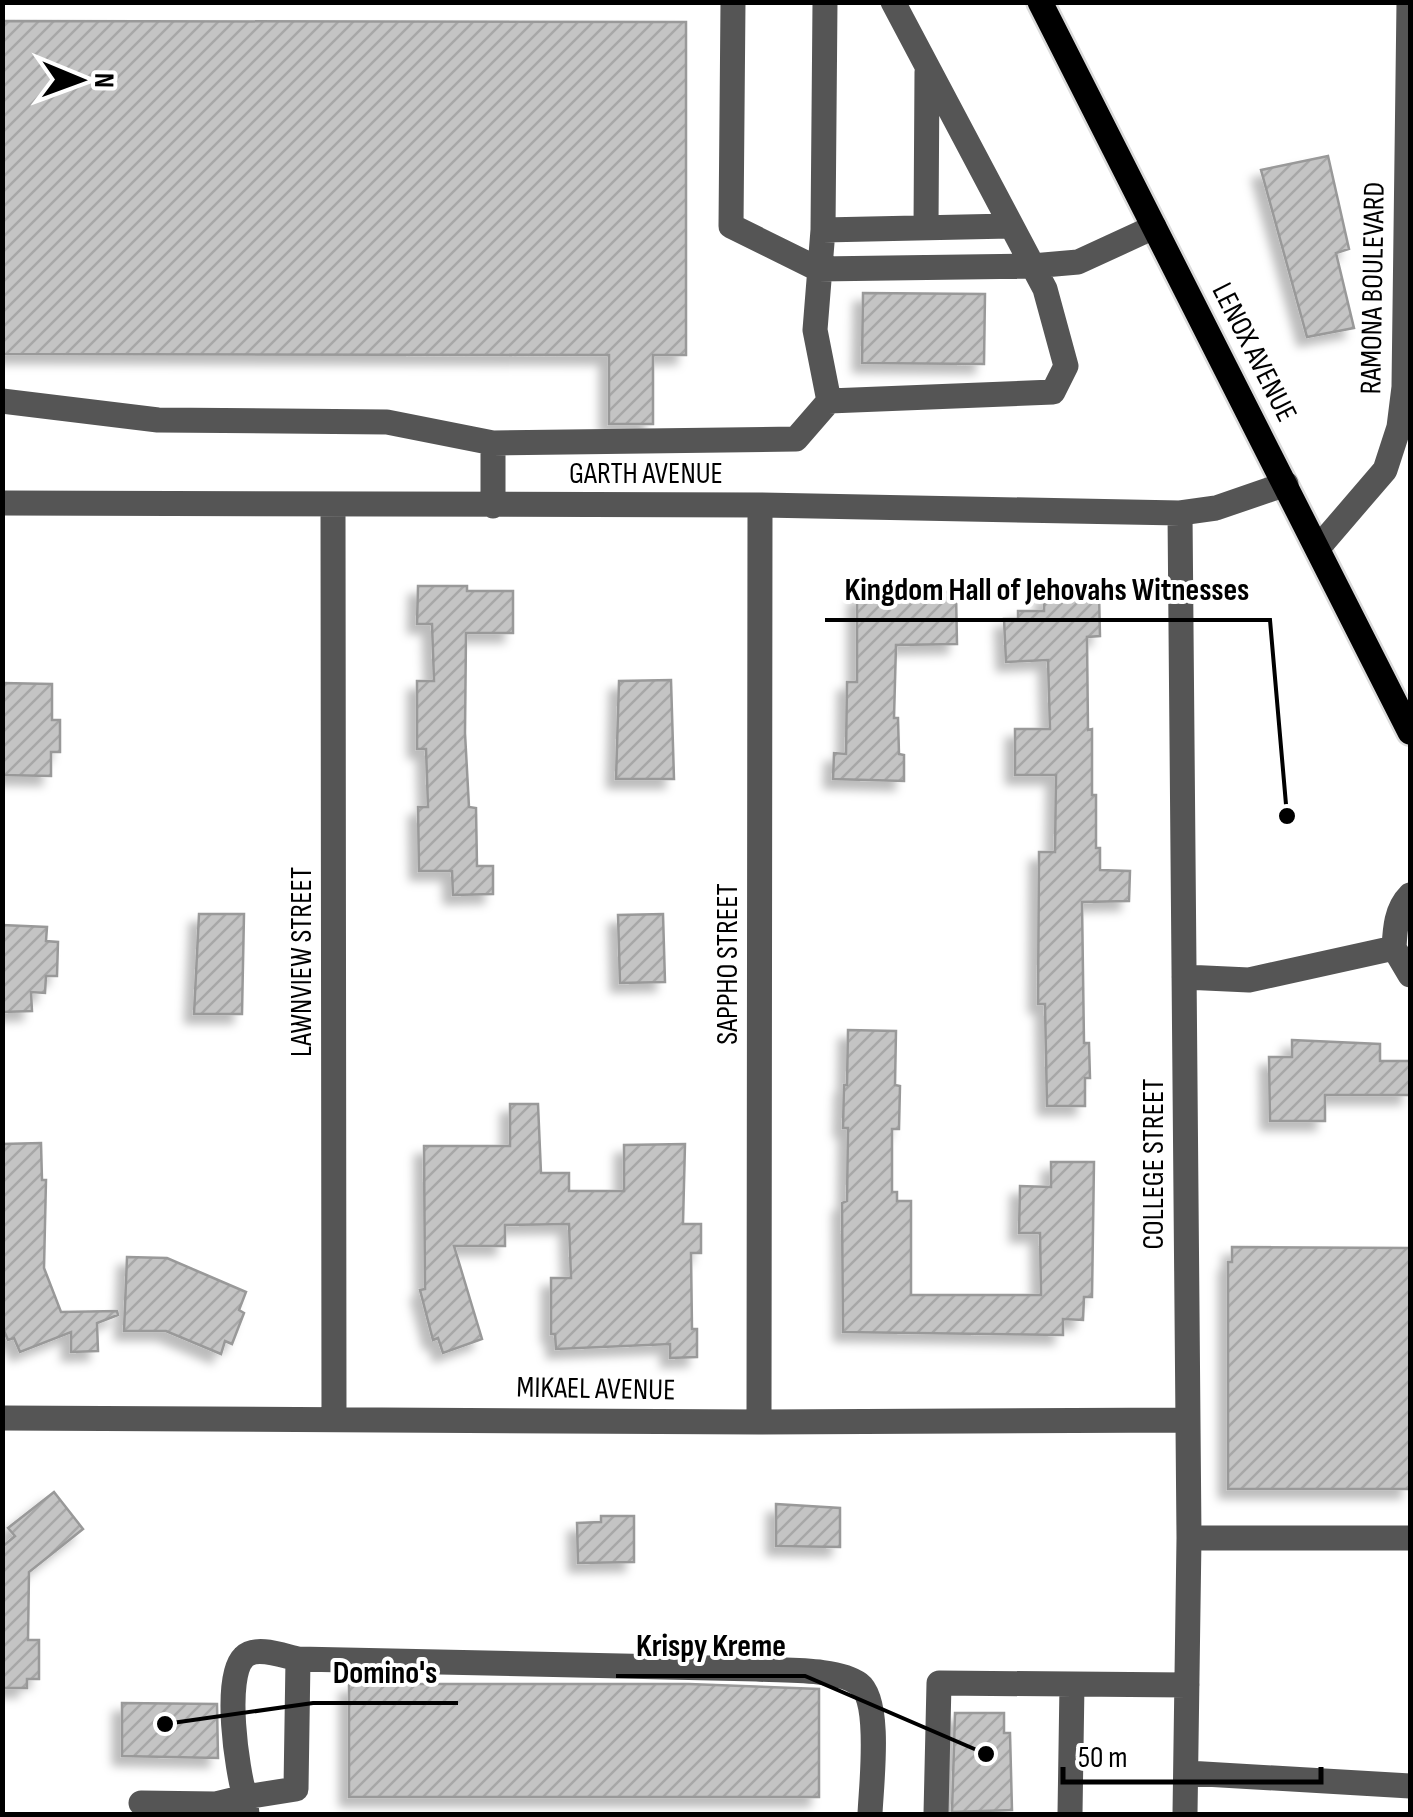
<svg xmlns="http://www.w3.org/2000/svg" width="1413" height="1817" viewBox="0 0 1413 1817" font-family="'Sofia Sans Condensed',sans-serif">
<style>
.building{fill:url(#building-hatch);stroke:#999;stroke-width:2.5;filter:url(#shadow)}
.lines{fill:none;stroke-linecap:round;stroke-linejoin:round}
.major-casing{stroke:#dbdbdb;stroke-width:30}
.minor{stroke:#555;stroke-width:25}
.major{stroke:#000;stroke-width:25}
.labels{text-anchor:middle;stroke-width:8;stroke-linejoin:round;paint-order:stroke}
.street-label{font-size:30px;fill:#000;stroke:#fff}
.leader{fill:none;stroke:#000;stroke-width:4}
.callout-dot{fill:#000;stroke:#fff;stroke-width:4}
.callout-label{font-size:32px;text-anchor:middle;font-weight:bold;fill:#000;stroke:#fff;stroke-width:8;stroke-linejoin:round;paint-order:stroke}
</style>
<defs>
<pattern id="building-hatch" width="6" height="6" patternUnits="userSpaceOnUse" patternTransform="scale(2.5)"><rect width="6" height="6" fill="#c4c4c4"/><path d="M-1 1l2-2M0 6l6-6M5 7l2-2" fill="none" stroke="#a7a7a7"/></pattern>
<filter id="shadow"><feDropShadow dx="-9" dy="9" stdDeviation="5" flood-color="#0004"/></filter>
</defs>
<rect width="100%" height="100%" fill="#fff"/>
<path class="building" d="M2 21 686 22V355H653V424H609V355L2 354Z
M1328 156 1349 249 1336 253 1354 328 1307 337 1261 170Z
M863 293 985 294 984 364 862 363Z
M418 586H467V591H513V633H466L465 733 469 807 476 808 477 866H493V894L453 895 452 871H419L418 807H428L426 749H417V681H434L432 624H417Z
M894 592H956L957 644 896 645 894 718H898L899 754 904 755V781L833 779 834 753 846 754 847 682H857V594Z
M1044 593H1099L1100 636 1087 637 1088 730 1092 729V795H1096V848H1100V870L1130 871 1129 901 1082 902 1084 1043H1089L1090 1078H1085V1106H1047L1045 1004H1038L1039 852H1055L1056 775H1015V729H1050L1048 660 1006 662 1004 619H1018V611H1044Z
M671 680 674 779H616L619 681Z
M2 683 52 684V720H60V752H51V776L2 775Z
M199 914H244L242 1014H194Z
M663 914 665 982 620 983 618 915Z
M2 925 47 927 46 941 58 942 57 976H46L45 993 31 992 32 1011 2 1012Z
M848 1030 896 1031 895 1085 900 1086 899 1129H892V1192H897V1201H911V1295H1041L1040 1233H1019L1020 1186 1051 1187V1162H1094L1092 1297H1084L1083 1320 1063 1319V1335L843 1332 842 1203 847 1201 848 1128H843L844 1085H847Z
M1292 1040 1380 1044V1061H1410V1095H1325V1121H1270L1269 1057H1292Z
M510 1104H538L541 1173H569V1191H624V1145L685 1144 683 1224H701V1253H691L692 1329H697V1357L670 1358V1344L556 1349 555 1334H551V1278H571L569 1224 505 1225V1246H454L482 1339 443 1353 438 1338 433 1340 420 1290 425 1289 424 1146H510Z
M41 1143 42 1180H46L44 1268 61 1312 117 1311 118 1315 97 1323 98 1351 71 1352V1332L20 1352 14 1338 8 1340 2 1326V1144Z
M1232 1247 1410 1248V1489H1228V1262H1232Z
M127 1257 167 1258 246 1292 239 1310 244 1313 232 1344 225 1341 221 1354 166 1331H124Z
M54 1492 83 1529 29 1572 28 1640H39V1679H27V1688H2V1547L15 1536 8 1528Z
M776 1504 840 1508V1547L776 1546Z
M601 1516H634V1562L578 1563 577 1523 601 1522Z
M349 1684H689L819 1689V1797H349Z
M122 1703 217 1704 218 1758 122 1756Z
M955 1713H1004V1733H1010L1012 1810 952 1812Z"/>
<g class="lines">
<g class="major-casing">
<path id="major" d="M1040 2 1410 732"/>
</g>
<path class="minor" d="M733 2 731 226 818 269 1032 266 1078 262 1154 227
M825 2 823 230 815 330 829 401
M926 227 927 72
M823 230 1010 226
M2 401 158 420 387 422 493 443 796 439 829 401 1053 392 1066 366 1045 289 893 2
M2 503 760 505 1180 513 1216 508 1286 484
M333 506 334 1417
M493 506V443
M1180 513 1189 1538 1185 1814
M1318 548 1385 470 1399 427 1404 387 1409 2
M1394 948C1395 929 1396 909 1410 895
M1184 977 1249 980 1394 948 1410 975
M2 1418 759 1422 1188 1420
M759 1422 760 505
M1189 1538H1410
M298 1659 296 1789 245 1797C237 1770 223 1677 244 1657 256 1645 284 1656 298 1659L757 1669C783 1671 838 1668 859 1684 882 1701 871 1786 870 1814
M1187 1773 1410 1786
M141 1803 216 1804 245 1797 247 1814
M936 1814 939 1683 1187 1685
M1070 1814 1072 1684"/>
<use href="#major" class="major"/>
</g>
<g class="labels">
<g class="street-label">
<text transform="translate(1372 288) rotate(-89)" y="10">RAMONA BOULEVARD</text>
<text transform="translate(1255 352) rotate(63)" y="10">LENOX AVENUE</text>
<text x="646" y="483">GARTH AVENUE</text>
<text transform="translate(301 962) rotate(-90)" y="10">LAWNVIEW STREET</text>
<text transform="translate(727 964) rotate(-90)" y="10">SAPPHO STREET</text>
<text transform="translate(1153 1164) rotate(-90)" y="10">COLLEGE STREET</text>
<text transform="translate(596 1388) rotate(1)" y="10">MIKAEL AVENUE</text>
</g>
</g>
<path class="leader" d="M1287 816L1270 620H825M986 1754L805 1676H616M165 1724L313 1703H458"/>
<g class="callout-dot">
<circle cx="1287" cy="816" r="10"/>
<circle cx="986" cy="1754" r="10"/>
<circle cx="165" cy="1724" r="10"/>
</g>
<g class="callout-label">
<text x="1047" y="600">Kingdom Hall of Jehovahs Witnesses</text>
<text x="711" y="1656">Krispy Kreme</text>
<text x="385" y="1683">Domino's</text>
</g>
<rect width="1413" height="1817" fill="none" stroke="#000000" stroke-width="10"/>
<g transform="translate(80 80) rotate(91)" stroke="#ffffff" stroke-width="8" paint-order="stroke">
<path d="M0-8L18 38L0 25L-18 38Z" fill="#000000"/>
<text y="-15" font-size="28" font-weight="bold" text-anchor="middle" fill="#000000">N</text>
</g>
<path d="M1063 1767v15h258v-15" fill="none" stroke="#000000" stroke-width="5"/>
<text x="1078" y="1767" font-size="30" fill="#000000" stroke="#ffffff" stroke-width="8" paint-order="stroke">50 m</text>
</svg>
